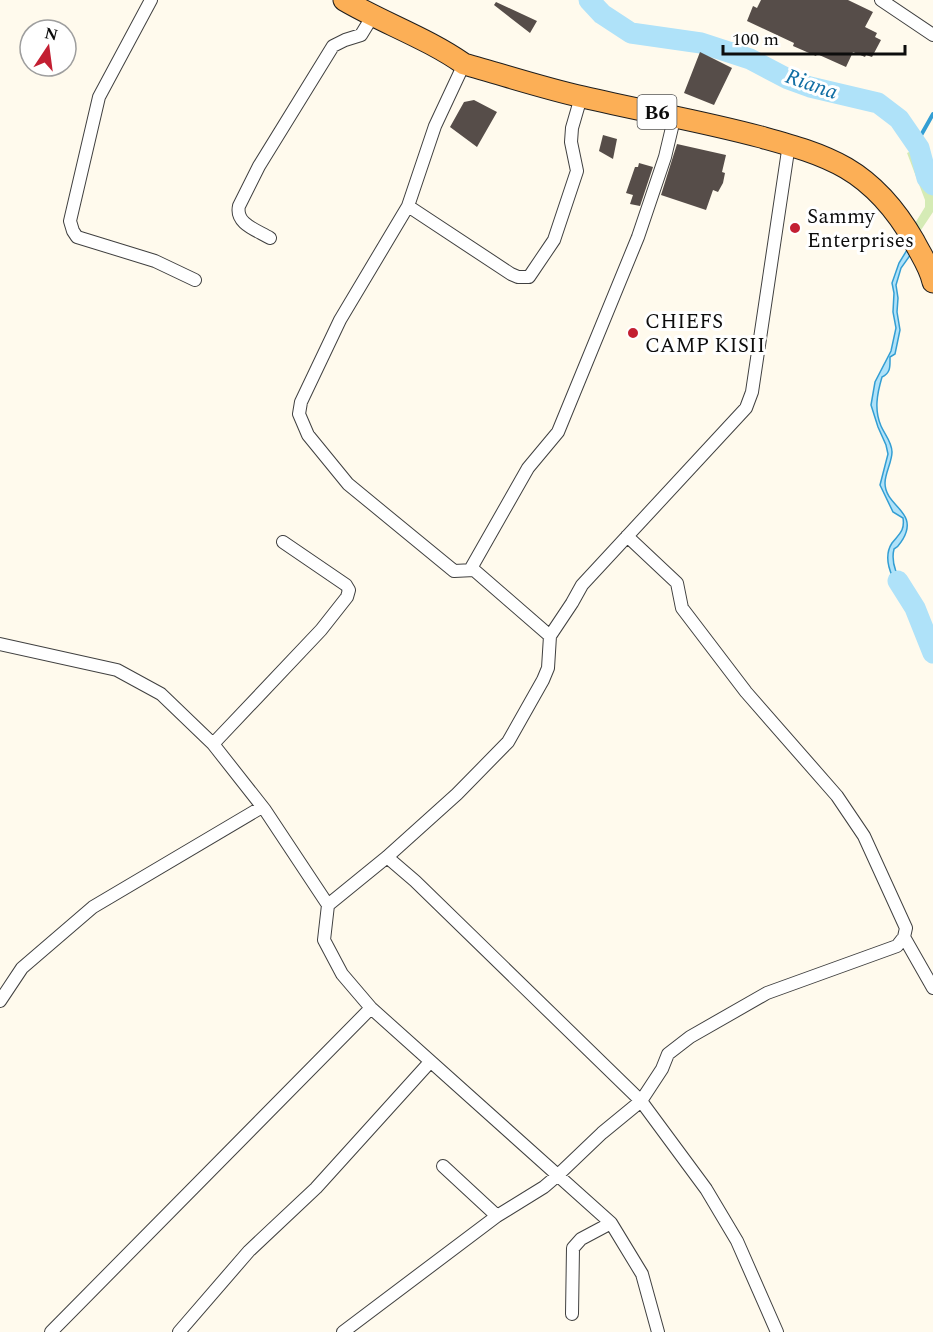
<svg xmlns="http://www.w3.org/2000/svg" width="933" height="1332" viewBox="0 0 933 1332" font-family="Spectral,serif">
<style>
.green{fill:#d5ebb5}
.water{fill:#afe2f9;stroke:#339ed3;stroke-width:1.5}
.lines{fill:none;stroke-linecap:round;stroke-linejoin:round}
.stream{stroke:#339ed3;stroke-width:4}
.river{stroke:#afe2f9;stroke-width:21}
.building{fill:#564d49}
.minor-casing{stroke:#404040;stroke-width:14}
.trunk-casing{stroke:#1e1e1e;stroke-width:23}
.minor{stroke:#fff;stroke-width:12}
.trunk{stroke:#fcaf56;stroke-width:21}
.poi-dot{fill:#c31f32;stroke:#fff;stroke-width:2}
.labels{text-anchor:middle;stroke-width:6;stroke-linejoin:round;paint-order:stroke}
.shield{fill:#fff;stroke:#565656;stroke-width:1.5}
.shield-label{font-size:20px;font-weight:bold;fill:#0d0d0d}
.poi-label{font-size:21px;fill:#0d0d0d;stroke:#fff;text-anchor:start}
.water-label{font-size:22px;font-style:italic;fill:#116ea4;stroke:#fff}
</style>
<rect width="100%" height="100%" fill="#fffaed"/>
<path class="green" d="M913 150 933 192V212L919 233 914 225 925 207V200L907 153Z"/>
<path class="water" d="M907 250 911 254 901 268 896 285 898 298 897 312 900 330 895 354 890 357C890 366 891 373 882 377 877 394 874 410 881 426 885 435 892 442 892 452 892 462 885 473 885 483 885 507 919 511 903 539 900 543 900 546 894 549 889 569 905 587 913 605 899 591 879 563 892 543 899 534 905 531 903 518L893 512 880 485 888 454 886 445 878 427 871 405 875 382 891 351 896 328 893 312 894 293 892 283 899 263Z"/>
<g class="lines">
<path class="stream" d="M914 141 920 137 933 114"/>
<path class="river" d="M589 0 602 14 631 33 701 43 750 59 788 79 810 87 878 103 899 119 919 148 927 178 933 185
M898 581 915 608 933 653"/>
</g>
<path class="building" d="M761 0H848L873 12 865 27 877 33 875 37 881 40 872 57 866 55 865 57 853 52 846 67 817 54 816 56 793 46 794 43 747 21 753 6 757 8Z
M496 2 537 21 530 33 494 5Z
M700 52 732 68 714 105 684 93Z
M474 100 497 112 477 147 450 127 464 102Z
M603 135 617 139 613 159 599 151Z
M677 144 726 155 722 172 725 173 723 183 718 192 713 190 706 210 661 195Z
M639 163 653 167 640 206 630 204 633 195 626 193 635 167H638Z"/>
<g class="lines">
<g class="minor-casing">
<path id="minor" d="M151 0 99 97 70 221 73 231 77 237 155 261 195 280
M881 0 933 35
M464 64 435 126 408 206 340 320 301 402 299 414 308 435 348 484 454 571 474 570 550 636
M408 206 511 274 518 277H529L554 240 577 171 571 142 572 128 581 97
M270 238C257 230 235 224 239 206L259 166 333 46 345 40 361 35 372 17
M470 570 528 468 558 432 638 237 665 157 675 115
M0 644 117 670 161 694 213 744 265 810 328 905 324 940 342 974 371 1008 611 1223 642 1274 658 1332
M213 744 321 630 347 597 349 590 346 585 283 542
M387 857 415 881 641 1101 706 1189 737 1241 777 1332
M328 905 387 857 457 794 508 742 543 680 548 668 550 636 572 603 582 585 746 408 752 392 789 144
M904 937 933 988
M0 1001 22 968 93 907 262 807
M443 1166 497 1216
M572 1314 573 1248 581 1239 611 1223
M51 1332 371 1008
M179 1332 249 1251 316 1188 430 1062
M343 1332 497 1216 544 1187 558 1175 602 1133 641 1101 662 1069 668 1054 690 1037 767 993 897 946 904 937 906 928 864 836 837 796 746 692 682 608 677 583 627 536"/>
</g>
<g class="trunk-casing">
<path id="trunk" d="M344 0C383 23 427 38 464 64 504 75 543 88 583 97 642 111 702 121 761 137 790 145 820 153 846 168 875 185 898 213 914 241 921 255 930 267 933 282"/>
</g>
<use href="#minor" class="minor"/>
<use href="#trunk" class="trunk"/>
</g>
<g class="poi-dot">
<circle cx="795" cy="228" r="6"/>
<circle cx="633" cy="333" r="6"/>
</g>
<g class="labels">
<rect class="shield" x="637.5" y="95" width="39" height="34" rx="4.5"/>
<g class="shield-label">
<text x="657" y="119">B6</text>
</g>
<g class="poi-label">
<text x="807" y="223">Sammy<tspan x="807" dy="24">Enterprises</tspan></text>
<text x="645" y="328">CHIEFS<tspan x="645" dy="24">CAMP KISII</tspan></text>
</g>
<g class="water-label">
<text transform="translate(812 83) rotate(19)" y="8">Riana</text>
</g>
</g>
<g transform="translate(48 48) rotate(13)"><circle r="28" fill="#ffffff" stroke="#9e9e9e" stroke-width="1.5"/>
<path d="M0-4.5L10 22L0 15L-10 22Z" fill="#c31f32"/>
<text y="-9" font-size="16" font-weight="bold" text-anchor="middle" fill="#0d0d0d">N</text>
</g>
<path d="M723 45v9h182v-9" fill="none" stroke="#0d0d0d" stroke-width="3"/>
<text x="732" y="45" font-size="18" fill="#0d0d0d" stroke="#ffffff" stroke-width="4.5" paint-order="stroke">100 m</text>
</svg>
